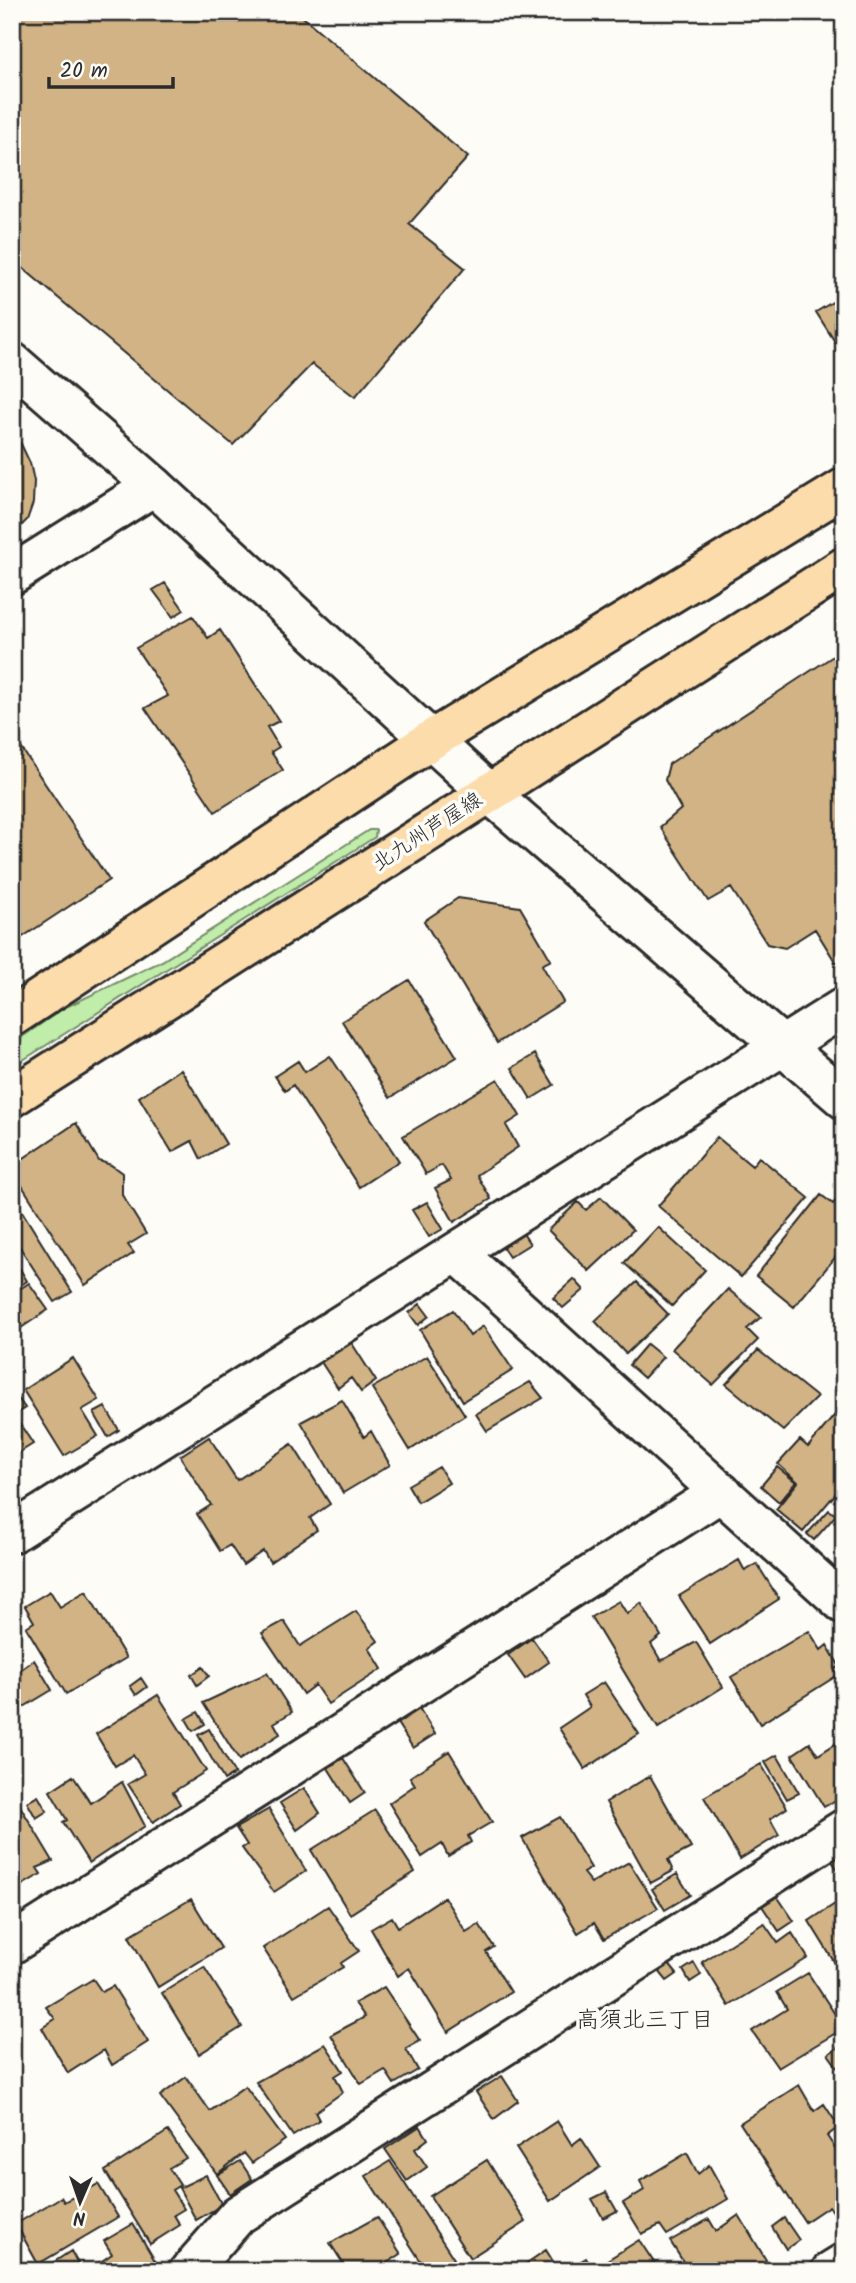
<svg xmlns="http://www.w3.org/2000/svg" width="856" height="2283" viewBox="0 0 856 2283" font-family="Kalam,'Klee One',sans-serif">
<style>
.grass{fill:#c0edaa;stroke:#768c6a;stroke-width:2}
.building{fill:#d1b385;stroke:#2b2b2b;stroke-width:2}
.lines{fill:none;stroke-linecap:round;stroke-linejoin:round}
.street-casing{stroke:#2b2b2b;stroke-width:44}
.secondary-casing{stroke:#2b2b2b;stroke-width:44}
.primary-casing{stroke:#2b2b2b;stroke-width:44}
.street{stroke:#fdfcf7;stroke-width:38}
.secondary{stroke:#fdfcf7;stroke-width:38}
.primary{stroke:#fddcac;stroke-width:38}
.labels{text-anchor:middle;stroke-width:7;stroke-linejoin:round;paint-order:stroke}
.street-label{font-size:21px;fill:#2b2b2b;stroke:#fdfcf7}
.neighbourhood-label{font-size:23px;fill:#2b2b2b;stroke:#fdfcf7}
</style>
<rect width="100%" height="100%" fill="#fdfcf7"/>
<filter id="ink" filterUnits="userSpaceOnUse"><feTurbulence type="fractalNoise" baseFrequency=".0143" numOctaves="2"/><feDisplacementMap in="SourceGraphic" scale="14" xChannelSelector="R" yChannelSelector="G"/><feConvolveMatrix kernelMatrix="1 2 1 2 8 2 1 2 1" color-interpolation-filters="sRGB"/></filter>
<g filter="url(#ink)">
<path class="grass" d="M369 830H376L375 837 12 1067V1044L64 1008 162 961Z"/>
<path class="building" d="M12 12H297L468 157 409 224 465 268 355 397 312 364 233 445 12 259Z
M844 295V356L816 312Z
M12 437 21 444 30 463 34 481 33 503 27 520 12 535Z
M165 583 184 610 173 617 153 590Z
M193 616 208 638 220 630 279 721 267 727 279 747 271 752 283 770 215 812 145 708 168 696 136 648Z
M844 649V958L836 963 815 929 785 948 767 944 731 888 708 901 660 827 681 809 665 780 669 764Z
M12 734 109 880 12 944Z
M458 898 520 907 551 960 542 965 563 1002 497 1043 424 921Z
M409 980 457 1057 390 1098 342 1021Z
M535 1054 554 1085 531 1099 512 1068Z
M330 1056 399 1161 359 1187 293 1085 285 1091 275 1076 298 1061 305 1072Z
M181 1069 226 1144 201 1159 192 1141 172 1152 139 1097Z
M498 1079 520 1116 506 1125 518 1147 477 1175 491 1199 454 1222 435 1188 451 1180 442 1165 426 1174 403 1136Z
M76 1123 99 1161 111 1165 122 1173V1195L146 1234 128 1245 134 1253 85 1285 12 1170V1166Z
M717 1137 752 1166 759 1157 809 1198 741 1277 658 1206Z
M843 1192 844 1247 794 1307 756 1276 821 1195 833 1204Z
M601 1197 633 1230 589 1271 548 1230 578 1202 586 1210Z
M15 1200 72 1292 55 1302 12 1235V1202Z
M427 1202 443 1229 429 1237 412 1210Z
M658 1227 705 1270 672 1306 624 1263Z
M522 1232 530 1244 509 1257 501 1245Z
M20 1269 27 1281 12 1291V1274Z
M574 1279 584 1290 563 1308 553 1298Z
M637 1282 668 1314 626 1354 595 1321Z
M29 1283 48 1310 12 1334V1294Z
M728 1289 761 1317 747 1329 758 1340 713 1385 672 1349Z
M420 1304 429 1316 418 1325 409 1313Z
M453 1310 470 1336 483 1326 513 1370 463 1401 420 1330Z
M351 1342 376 1381 361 1392 351 1378 338 1388 321 1362Z
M647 1344 663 1357 644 1378 629 1365Z
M758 1350 817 1397 783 1431 726 1384Z
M427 1356 465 1415 410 1450 372 1388Z
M73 1358 99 1400 82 1410 98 1436 64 1456 23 1390Z
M530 1382 543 1398 487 1431 476 1414Z
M12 1390 25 1408 14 1415 33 1444 12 1457Z
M342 1400 364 1437 371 1431 390 1465 343 1493 301 1422Z
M844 1404V1484L803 1532 776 1509 798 1482 778 1464 800 1440 808 1447Z
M105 1407 119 1430 108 1437 94 1413Z
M209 1437 237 1480 292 1444 330 1504 310 1518 317 1530 270 1562 263 1551 243 1565 230 1545 220 1551 197 1514 211 1505 180 1456Z
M439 1467 449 1483 418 1502 408 1485Z
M777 1467 796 1482 779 1502 761 1486Z
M844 1492V1510L834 1501Z
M829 1510 836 1515 814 1540 807 1534Z
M844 1513V1531L834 1522Z
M739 1560 745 1571 757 1564 779 1599 710 1644 679 1596Z
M50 1591 60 1607 86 1591 126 1658 66 1694 26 1627 34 1622 25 1606Z
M619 1601 627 1614 641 1603 661 1636 651 1644 661 1661 696 1642 723 1687 658 1728 591 1617Z
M356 1611 378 1641 369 1648 382 1669 328 1704 315 1685 303 1694 262 1633 284 1621 300 1646Z
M809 1631 821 1650 827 1645 840 1667 834 1669 838 1675 760 1724 731 1677Z
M532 1638 549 1662 525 1679 508 1655Z
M12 1658 20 1670 34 1660 52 1690 12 1714Z
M203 1667 209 1676 197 1685 191 1675Z
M267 1673 292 1712 274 1723 280 1734 239 1760 203 1703Z
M141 1678 147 1687 136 1695 130 1686Z
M604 1682 639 1734 585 1769 559 1728 590 1707 583 1695Z
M158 1695 206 1771 173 1792 180 1804 153 1822 128 1784 145 1774 133 1755 115 1766 96 1734Z
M419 1708 435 1734 413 1748 397 1723Z
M198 1712 205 1724 193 1731 186 1719Z
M844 1720V1736L836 1725Z
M209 1729 235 1774 224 1780 198 1735Z
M844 1738V1795L824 1807 792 1755 810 1743 818 1755Z
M449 1751 492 1822 468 1836 471 1842 448 1856 442 1844 422 1857 389 1803 415 1785 410 1777Z
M777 1755 799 1793 787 1799 765 1762Z
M343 1758 365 1793 350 1803 328 1768Z
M761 1764 787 1808 770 1819 779 1835 740 1859 704 1797Z
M73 1776 91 1803 122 1782 145 1826 89 1863 63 1822 67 1820 50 1791Z
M650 1776 691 1848 668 1860 673 1871 651 1883 606 1802Z
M304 1788 320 1813 297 1830 280 1803Z
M38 1796 47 1811 36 1818 27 1802Z
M17 1801 53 1861 37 1868 41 1874 12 1891V1804Z
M269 1809 306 1871 274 1892 242 1848 247 1845 236 1828Z
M375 1810 415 1872 350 1914 311 1850Z
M560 1817 591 1868 583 1873 591 1883 629 1862 658 1908 604 1939 594 1923 578 1933 522 1838Z
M844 1854V1879L832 1861Z
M677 1874 690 1895 665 1910 652 1889Z
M777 1896 794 1921 779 1931 762 1906Z
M444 1897 466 1932 479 1924 494 1947 486 1952 511 1992 448 2032 409 1968 398 1976 371 1929 392 1917 398 1927Z
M844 1898V1964L838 1968 809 1921Z
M191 1899 221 1948 158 1987 129 1936Z
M328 1906 359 1951 341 1963 343 1967 294 1996 263 1948Z
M764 1923 778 1943 792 1933 808 1958 729 2006 702 1962Z
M668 1963 677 1974 667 1981 658 1970Z
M694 1963 701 1975 690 1982 683 1970Z
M204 1967 242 2027 199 2054 162 1993Z
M808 1973 844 2028 778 2068 752 2031 787 2009 777 1992Z
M93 1979 102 1992 113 1986 148 2042 112 2065 104 2050 68 2073 42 2028 55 2019 46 2007Z
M384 1987 420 2041 406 2049 418 2070 394 2084 385 2070 361 2084 331 2035 365 2017 355 2003Z
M325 2044 343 2071 335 2076 343 2092 315 2112 319 2120 293 2136 256 2082Z
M844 2044V2076L828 2054Z
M502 2076 518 2101 494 2119 476 2092Z
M186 2077 210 2111 245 2086 285 2140 252 2163 244 2153 217 2174 160 2096Z
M799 2085 814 2111 824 2104 839 2127 827 2136 844 2162V2217L839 2220 829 2206 805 2222 740 2123Z
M557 2121 572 2145 581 2138 600 2167 550 2201 516 2148Z
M420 2126 428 2139 415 2149 427 2167 407 2181 385 2149Z
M168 2131 186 2158 169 2168 180 2185 172 2190 184 2209 174 2215 180 2225 150 2244 105 2171Z
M687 2153 698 2174 709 2165 728 2199 667 2235 660 2225 642 2234 623 2203 644 2190 640 2181Z
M487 2160 526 2222 470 2258 430 2196Z
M240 2161 252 2179 230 2194 217 2175Z
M390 2161 454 2259 436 2271H427L366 2176Z
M206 2175 222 2205 196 2220 179 2188Z
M98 2184 118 2217 38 2264 16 2224 61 2197 64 2202Z
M606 2192 617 2211 603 2218 592 2199Z
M739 2215 766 2260 750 2271H689L670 2241 709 2219 716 2231Z
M377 2217 401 2254 387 2263 392 2271H348L330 2243Z
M784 2218 799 2240 786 2249 772 2227Z
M133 2224 157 2264 152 2271H87L112 2254 104 2241Z
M639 2240 657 2267 651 2271H574L571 2267 586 2258 593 2269Z
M546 2250 559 2271H519L518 2269Z
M71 2251 82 2271H55L51 2264Z"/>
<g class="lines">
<g class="street-casing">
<path id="street" d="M12 575 154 486
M457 1253 844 1604
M12 1533 844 1007
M12 1944 721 1492
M189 2271 238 2215 844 1829
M831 2271 844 2263"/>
</g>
<g class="secondary-casing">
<path id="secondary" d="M12 362 154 486 488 792 844 1099"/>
</g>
<g class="primary-casing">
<path id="primary" d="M12 1017 431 740 844 488
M12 1097 844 567"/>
</g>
<use href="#street" class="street"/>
<use href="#secondary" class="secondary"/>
<use href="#primary" class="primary"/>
</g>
</g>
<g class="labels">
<g class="street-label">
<text transform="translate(427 831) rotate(-33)" y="7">北九州芦屋線</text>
</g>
<g class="neighbourhood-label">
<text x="645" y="2027">高須北三丁目</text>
</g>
</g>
<rect width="856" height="2283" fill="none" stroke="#fdfcf7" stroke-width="42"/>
<rect x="21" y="21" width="814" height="2241" fill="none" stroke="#2b2b2b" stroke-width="2.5" filter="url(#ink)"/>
<g transform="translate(80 2202) rotate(182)" stroke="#fdfcf7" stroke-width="5" paint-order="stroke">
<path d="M0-5L12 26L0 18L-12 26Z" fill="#2b2b2b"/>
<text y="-10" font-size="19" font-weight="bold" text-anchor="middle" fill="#2b2b2b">N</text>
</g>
<path d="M49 77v10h124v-10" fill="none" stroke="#2b2b2b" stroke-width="3.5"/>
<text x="60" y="77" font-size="21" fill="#2b2b2b" stroke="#fdfcf7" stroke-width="5" paint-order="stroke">20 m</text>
</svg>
